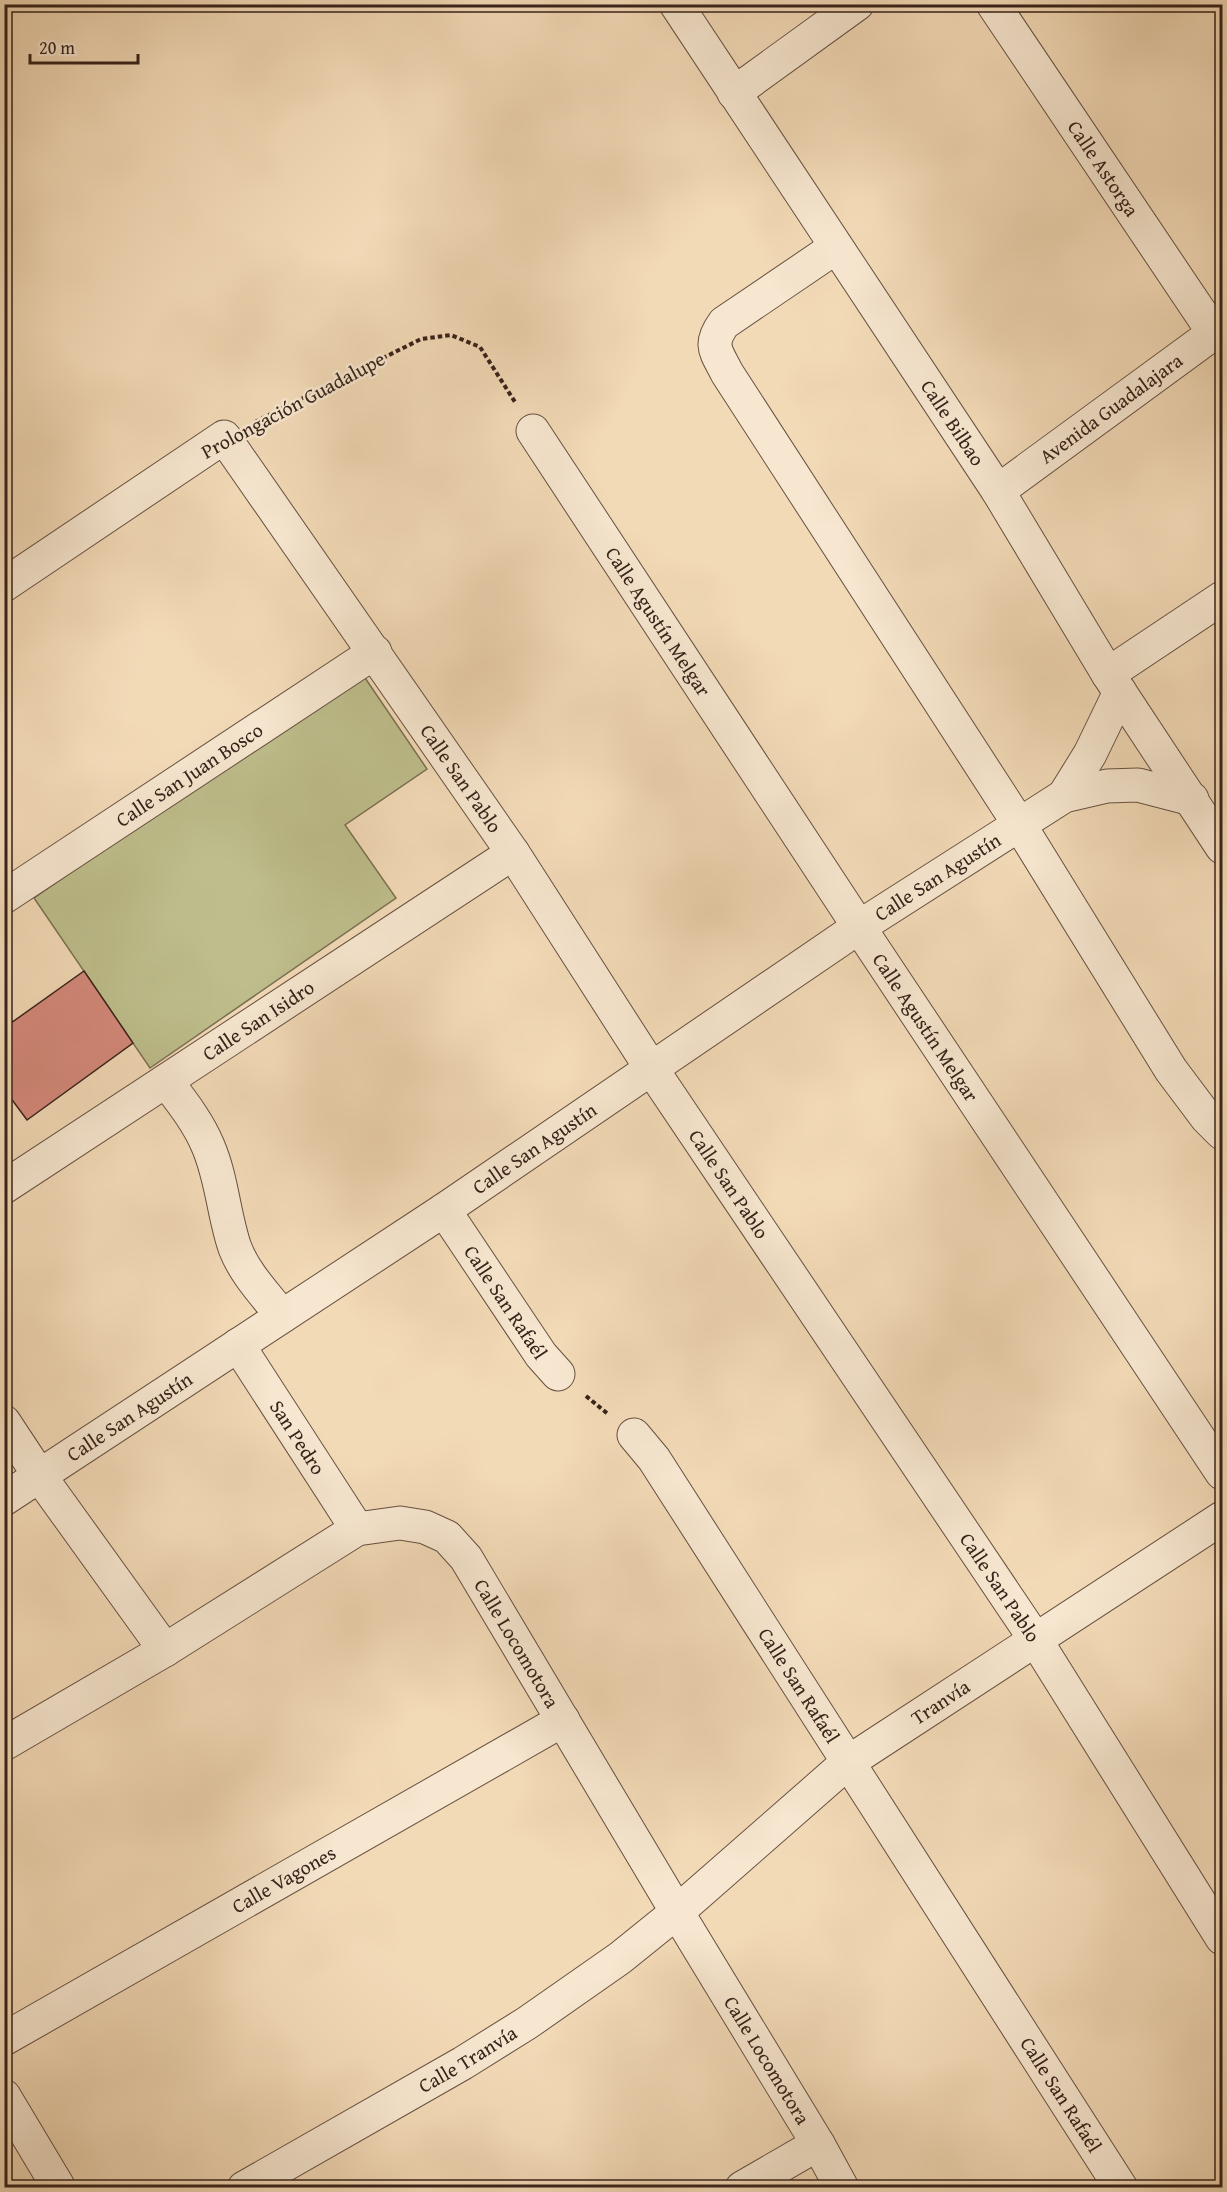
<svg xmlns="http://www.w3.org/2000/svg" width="1227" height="2192" viewBox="0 0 1227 2192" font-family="'Gentium Book Plus',serif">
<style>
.green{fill:#bebe8c;stroke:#7a7053;stroke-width:1.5}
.building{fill:#d5897b;stroke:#37221a;stroke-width:1.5}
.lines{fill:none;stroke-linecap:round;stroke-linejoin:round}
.minor-casing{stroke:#665041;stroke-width:35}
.path{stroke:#37221a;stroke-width:4;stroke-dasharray:4.5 3;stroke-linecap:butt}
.minor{stroke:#f7e7d0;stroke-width:33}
.labels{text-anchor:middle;stroke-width:5;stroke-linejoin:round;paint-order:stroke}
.street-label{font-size:20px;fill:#37221a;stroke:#f7e7d0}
</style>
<rect width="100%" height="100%" fill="#f3dab7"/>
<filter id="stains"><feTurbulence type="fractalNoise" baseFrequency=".00333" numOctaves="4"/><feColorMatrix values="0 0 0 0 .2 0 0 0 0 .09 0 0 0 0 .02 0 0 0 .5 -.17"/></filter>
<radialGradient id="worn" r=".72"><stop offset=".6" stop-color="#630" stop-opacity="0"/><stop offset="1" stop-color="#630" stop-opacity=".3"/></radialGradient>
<path class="green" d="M361 672 427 769 345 825 396 898 150 1068 34 898Z"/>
<path class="building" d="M84 971 133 1043 27 1120 10 1097 4 1101V1028Z"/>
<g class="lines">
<g class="minor-casing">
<g id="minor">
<path id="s1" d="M676 4 998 491 1108 674 1222 847"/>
<path id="s2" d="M993 4 1214 333"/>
<path d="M734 93 857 4"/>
<path d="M836 247 724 323C708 345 716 351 727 373L1019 824 1171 1070 1207 1118 1222 1133"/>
<path id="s3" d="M533 431 859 927 1222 1473"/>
<path id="s4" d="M998 491 1222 327"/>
<path id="s5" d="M4 585 224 437 513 853 651 1068 1035 1639 1222 1938"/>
<path d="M1108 674 1222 598"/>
<path d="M1064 796 1090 754 1120 692"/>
<path id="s6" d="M4 897 375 652"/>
<path d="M166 1081C182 1102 198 1122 208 1146 222 1178 224 1217 235 1248 245 1274 265 1294 282 1316"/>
<path id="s7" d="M4 1187 513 853"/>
<path id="s8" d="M444 1210 541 1355 558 1374"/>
<path id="s9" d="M238 1345 357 1529"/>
<path d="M4 1422 39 1475 165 1650"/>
<path id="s10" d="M634 1435 654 1459 1121 2188"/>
<path id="s11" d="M4 1499 444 1210 859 927 1064 796 1107 786 1138 785 1192 799"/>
<path id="s12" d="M4 1744 165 1650 357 1529 400 1523 425 1527 447 1537 466 1558 677 1912 818 2144 842 2188"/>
<path id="s13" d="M4 2039 563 1720"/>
<path d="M4 2096 59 2188"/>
<path id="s14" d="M244 2188 463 2063 527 2023 620 1958 677 1912 847 1763 1222 1518"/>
<path d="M742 2188 818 2144"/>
</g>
</g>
<path class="path" d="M255 422 421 339 451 335 480 347 515 402
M586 1396 608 1414"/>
<use href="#minor" class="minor"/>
</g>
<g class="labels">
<g class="street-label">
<text dy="7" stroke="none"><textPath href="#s2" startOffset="198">Calle Astorga</textPath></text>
<text transform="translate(293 405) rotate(-28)" y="7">Prolongación Guadalupe</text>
<text dy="7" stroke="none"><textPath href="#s4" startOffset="140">Avenida Guadalajara</textPath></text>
<text dy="7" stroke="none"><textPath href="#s1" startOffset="502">Calle Bilbao</textPath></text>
<text dy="7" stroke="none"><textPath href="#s3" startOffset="228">Calle Agustín Melgar</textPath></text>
<text dy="7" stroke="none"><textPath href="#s6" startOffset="222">Calle San Juan Bosco</textPath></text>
<text dy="7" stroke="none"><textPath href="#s5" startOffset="681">Calle San Pablo</textPath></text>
<text dy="7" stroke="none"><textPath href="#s11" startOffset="1122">Calle San Agustín</textPath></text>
<text dy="7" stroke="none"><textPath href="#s7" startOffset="304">Calle San Isidro</textPath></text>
<text dy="7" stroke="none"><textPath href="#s3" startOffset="714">Calle Agustín Melgar</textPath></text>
<text dy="7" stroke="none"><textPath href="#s11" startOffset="636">Calle San Agustín</textPath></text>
<text dy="7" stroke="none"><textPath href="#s5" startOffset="1167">Calle San Pablo</textPath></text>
<text dy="7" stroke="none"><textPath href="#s8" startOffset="111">Calle San Rafaél</textPath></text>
<text dy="7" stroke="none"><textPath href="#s11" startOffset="150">Calle San Agustín</textPath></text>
<text dy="7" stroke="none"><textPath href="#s9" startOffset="110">San Pedro</textPath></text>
<text dy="7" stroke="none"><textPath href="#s5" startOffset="1653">Calle San Pablo</textPath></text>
<text dy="7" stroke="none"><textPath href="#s12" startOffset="634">Calle Locomotora</textPath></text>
<text dy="7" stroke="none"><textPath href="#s10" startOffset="300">Calle San Rafaél</textPath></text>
<text dy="7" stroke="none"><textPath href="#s14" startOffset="852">Tranvía</textPath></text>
<text dy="7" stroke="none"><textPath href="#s13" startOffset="322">Calle Vagones</textPath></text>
<text dy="7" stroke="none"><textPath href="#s14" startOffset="258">Calle Tranvía</textPath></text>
<text dy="7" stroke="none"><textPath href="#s12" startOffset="1120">Calle Locomotora</textPath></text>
<text dy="7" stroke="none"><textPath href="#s10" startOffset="786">Calle San Rafaél</textPath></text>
</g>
</g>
<rect width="1227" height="2192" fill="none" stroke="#f3dab7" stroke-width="24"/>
<rect x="6" y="6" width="1215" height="2180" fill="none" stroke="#37221a" stroke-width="3"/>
<rect x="12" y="12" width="1203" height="2168" fill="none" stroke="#37221a" stroke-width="1.5"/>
<path d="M30 54v9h108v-9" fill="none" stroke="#37221a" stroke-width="3"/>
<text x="39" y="54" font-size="18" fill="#37221a" stroke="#f7e7d0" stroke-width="4.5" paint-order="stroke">20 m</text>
<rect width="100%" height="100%" filter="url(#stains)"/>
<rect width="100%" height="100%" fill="url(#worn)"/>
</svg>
